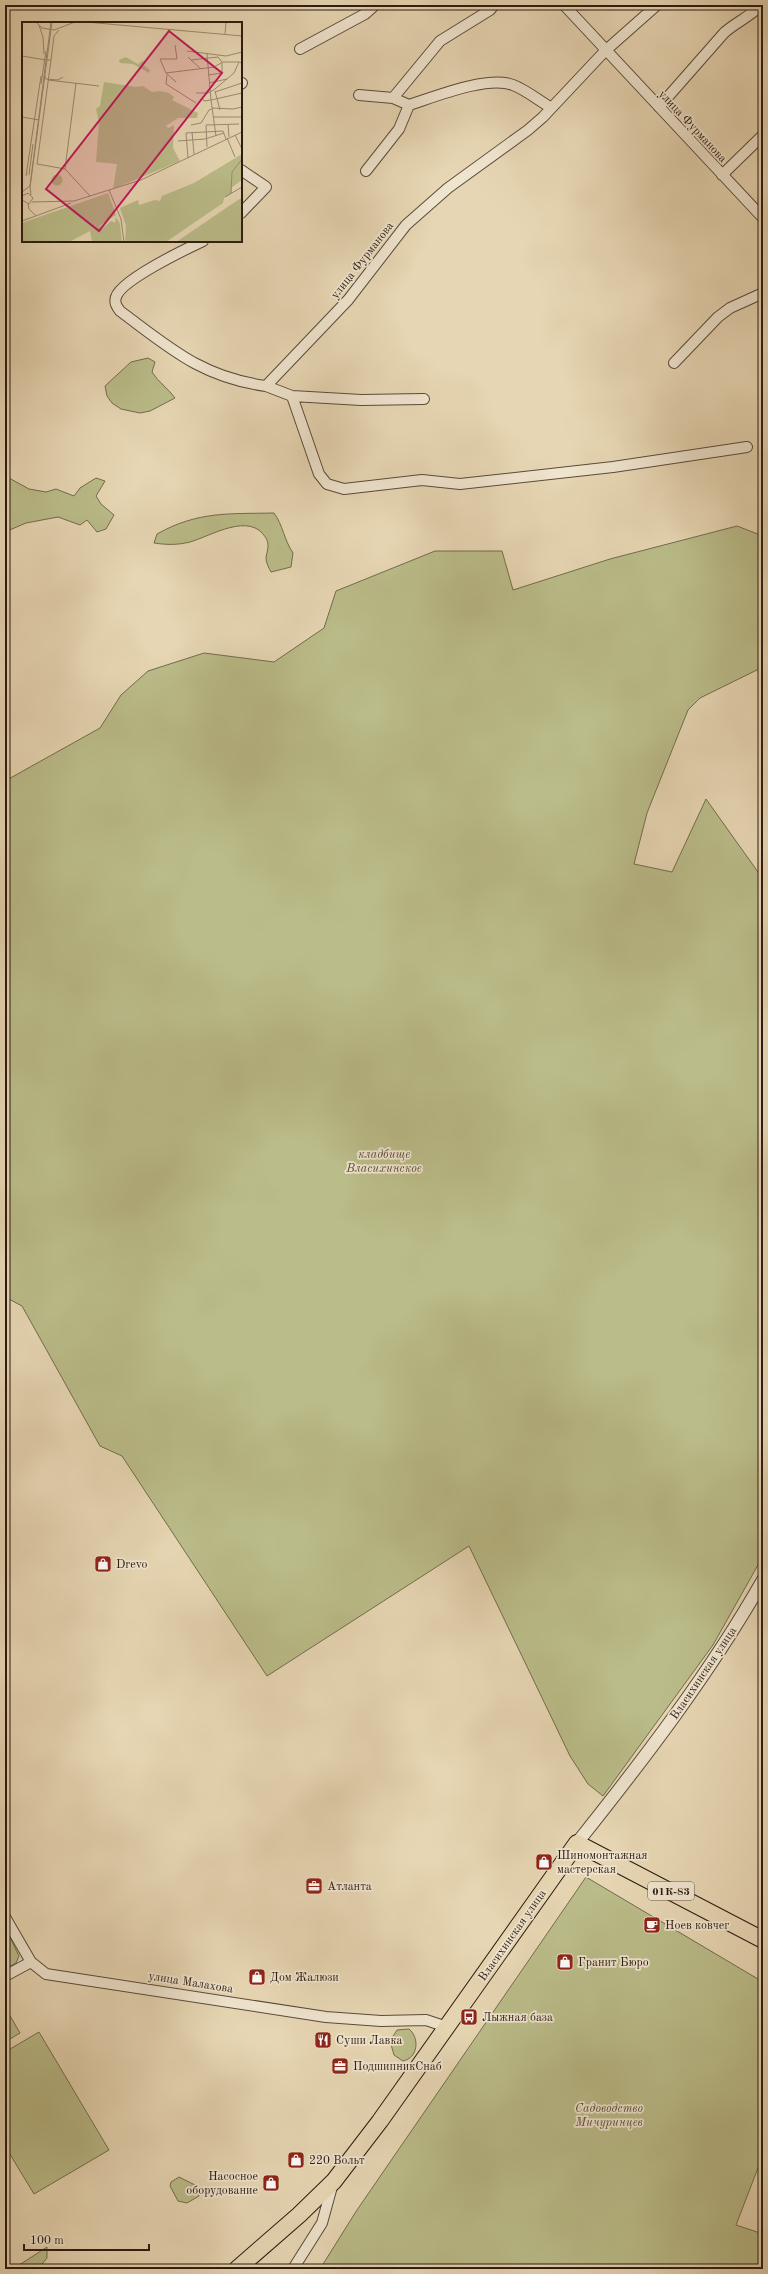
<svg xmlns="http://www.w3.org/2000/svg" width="768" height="2274" viewBox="0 0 768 2274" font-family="'Old Standard TT',serif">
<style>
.green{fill:#babc89;stroke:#726c4d}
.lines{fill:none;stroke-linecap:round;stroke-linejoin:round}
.minor-casing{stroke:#5a4a3a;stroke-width:12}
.tertiary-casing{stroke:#5a4a3a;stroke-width:14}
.trunk-casing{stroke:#2b1b11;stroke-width:18}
.minor{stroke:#efe4ce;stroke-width:10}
.tertiary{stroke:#efe4ce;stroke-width:12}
.trunk{stroke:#e7d6b3;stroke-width:16}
.labels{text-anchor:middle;stroke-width:3.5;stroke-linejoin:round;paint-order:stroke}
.shield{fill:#efe4ce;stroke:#66574a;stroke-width:1}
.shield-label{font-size:11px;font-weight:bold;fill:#2b1b11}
.street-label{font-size:12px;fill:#2b1b11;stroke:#efe4ce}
.park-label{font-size:12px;font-style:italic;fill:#564b35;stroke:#efe4ce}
.poi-label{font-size:12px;fill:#2b1b11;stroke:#efe4ce;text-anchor:start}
.inset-road{fill:none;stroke:#9c8b72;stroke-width:1}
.view{fill:#c2185b;fill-opacity:0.15;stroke:#c2185b;stroke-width:2}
.inset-edge{fill:none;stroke:#2b1b11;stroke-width:2}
</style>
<rect width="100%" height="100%" fill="#e7d6b3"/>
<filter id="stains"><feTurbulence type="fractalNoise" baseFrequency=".005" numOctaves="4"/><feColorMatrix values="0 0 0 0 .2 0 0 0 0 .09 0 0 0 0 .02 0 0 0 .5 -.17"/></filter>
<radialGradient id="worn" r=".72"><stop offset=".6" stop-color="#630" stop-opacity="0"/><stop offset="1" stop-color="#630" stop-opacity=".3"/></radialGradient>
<path class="green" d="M148 358 155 362 152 372C158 382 168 388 175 398L150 411 140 413 121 409 112 403 107 396 105 386 131 362Z
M5 471 9 478 29 489 46 492 56 489 74 496 80 488 96 478 105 481 96 496 101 504 114 515 106 529 97 532 87 520 80 525 58 517 26 523 5 532Z
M274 513C283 525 284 540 293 553L291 567 271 572C269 568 266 563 266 558 267 550 270 545 266 538 250 511 211 536 190 542 178 545 167 545 154 543L157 534C198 511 229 514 274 513Z
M737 526 763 536V667L700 698 688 710 647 813 634 864 672 872 706 799 763 879V1556L713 1645 603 1796 588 1784 570 1756 469 1546 267 1676 122 1456 100 1446 22 1306 5 1297V781L100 728 121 695 148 671 204 653 274 662 324 628 336 591 435 551H502L513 590 610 559Z
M586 1877 763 1982V2155L736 2225 763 2234V2269H320L357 2210Z
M5 1927 19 1956 16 1963 5 1969Z
M6 2009 20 2033 5 2042V2010Z
M409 2029C420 2038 418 2058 403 2061L394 2055 390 2041 397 2030Z
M39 2032 109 2150 34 2194 5 2146V2052Z
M179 2177 197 2186 199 2196 187 2203 178 2201 170 2186 171 2182Z
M47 2247V2258L38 2269H13Z"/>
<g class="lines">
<g class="minor-casing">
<path id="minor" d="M564 5 763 218
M300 49 365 14 375 5
M241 84 242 83
M359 95 393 98 440 41 490 10 494 5
M393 98 409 105C434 97 488 75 513 85 526 90 538 100 550 107
M659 107 724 33C736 22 750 17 761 5
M241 170 266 187 241 213
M366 171 399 129 409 105
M722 175 763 135
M203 241C186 249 121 280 116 297 114 303 117 307 120 311 170 348 201 377 266 386
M674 363 718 317 730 308 763 293
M292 396 319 474 327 484 344 489 422 480 460 484 613 467 747 447
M424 399 361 400 292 396 266 386 348 300 406 225 448 188 528 130 543 117 605 51 657 5
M5 1917 31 1962 46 1974 326 2017 381 2021 426 2020 447 2027
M5 1976 31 1962
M293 2269 322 2223 333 2183"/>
</g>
<g class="tertiary-casing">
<path id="tertiary" d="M577 1843C644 1759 710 1673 763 1580"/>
</g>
<g class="trunk-casing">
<path id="trunk" d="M237 2269 299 2215 334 2181 380 2121 577 1843 763 1940"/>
</g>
<use href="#minor" class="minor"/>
<use href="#tertiary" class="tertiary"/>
<use href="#trunk" class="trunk"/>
</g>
<defs>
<g id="shop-square" transform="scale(0.9)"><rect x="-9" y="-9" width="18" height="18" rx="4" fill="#8f2418" stroke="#efe4ce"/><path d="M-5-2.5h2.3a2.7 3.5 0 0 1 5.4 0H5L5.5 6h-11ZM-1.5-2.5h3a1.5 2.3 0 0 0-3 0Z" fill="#fff"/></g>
<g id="office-square" transform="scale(0.9)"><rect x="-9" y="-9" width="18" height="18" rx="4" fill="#8f2418" stroke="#efe4ce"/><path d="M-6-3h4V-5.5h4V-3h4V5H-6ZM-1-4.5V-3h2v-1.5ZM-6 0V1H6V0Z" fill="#fff"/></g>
<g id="cafe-square" transform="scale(0.9)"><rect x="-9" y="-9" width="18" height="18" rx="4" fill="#8f2418" stroke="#efe4ce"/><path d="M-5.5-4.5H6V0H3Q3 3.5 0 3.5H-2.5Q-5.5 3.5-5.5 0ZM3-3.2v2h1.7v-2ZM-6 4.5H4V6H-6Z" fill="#fff"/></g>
<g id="bus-square" transform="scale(0.9)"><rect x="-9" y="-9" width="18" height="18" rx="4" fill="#8f2418" stroke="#efe4ce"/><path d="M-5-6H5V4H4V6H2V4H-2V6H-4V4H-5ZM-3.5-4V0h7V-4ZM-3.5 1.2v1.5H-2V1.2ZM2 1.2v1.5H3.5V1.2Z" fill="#fff"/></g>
<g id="restaurant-square" transform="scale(0.9)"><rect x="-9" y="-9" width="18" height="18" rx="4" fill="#8f2418" stroke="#efe4ce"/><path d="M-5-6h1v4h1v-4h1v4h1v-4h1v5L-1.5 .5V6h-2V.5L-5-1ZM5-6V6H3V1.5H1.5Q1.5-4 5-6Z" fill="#fff"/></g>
</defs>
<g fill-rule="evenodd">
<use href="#shop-square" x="103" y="1564"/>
<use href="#shop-square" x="544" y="1862"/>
<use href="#office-square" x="314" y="1886"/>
<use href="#cafe-square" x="652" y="1925"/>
<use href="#shop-square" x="565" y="1962"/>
<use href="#shop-square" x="257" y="1977"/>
<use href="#bus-square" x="469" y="2017"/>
<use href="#restaurant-square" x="323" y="2040"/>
<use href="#office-square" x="340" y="2066"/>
<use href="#shop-square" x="296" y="2160"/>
<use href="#shop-square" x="271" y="2183"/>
</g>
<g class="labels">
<rect class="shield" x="648" y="1882" width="46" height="18" rx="3"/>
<g class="shield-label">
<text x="671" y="1895">01К-83</text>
</g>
<g class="street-label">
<text transform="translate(693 126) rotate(47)" y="4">улица Фурманова</text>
<text transform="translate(362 260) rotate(-52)" y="4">улица Фурманова</text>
<text transform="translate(703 1673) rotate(-56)" y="4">Власихинская улица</text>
<text transform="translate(512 1935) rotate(-55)" y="4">Власихинская улица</text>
<text transform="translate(191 1982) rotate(9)" y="4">улица Малахова</text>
</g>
<g class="park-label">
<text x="384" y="1158">кладбище<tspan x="384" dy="14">Власихинское</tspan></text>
<text x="609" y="2112">Садоводство<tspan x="609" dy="14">Мичуринцев</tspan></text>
</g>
<g class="poi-label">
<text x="116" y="1568">Drevo</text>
<text x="557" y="1859">Шиномонтажная<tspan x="557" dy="14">мастерская</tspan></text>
<text x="327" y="1890">Атланта</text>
<text x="665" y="1929">Ноев ковчег</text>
<text x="578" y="1966">Гранит Бюро</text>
<text x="270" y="1981">Дом Жалюзи</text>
<text x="482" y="2021">Лыжная база</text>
<text x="336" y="2044">Суши Лавка</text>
<text x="353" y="2070">ПодшипникСнаб</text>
<text x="309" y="2164">220 Вольт</text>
<text x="258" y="2180" text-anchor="end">Насосное<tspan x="258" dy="14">оборудование</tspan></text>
</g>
</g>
<g transform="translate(22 22)">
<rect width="220" height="220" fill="#e7d6b3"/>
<path d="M104 35 116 42 122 38 121 43 128 48 127 51 111 42 98 41 97 38ZM82 60 114 65 121 64 130 70 138 69 147 71 152 75 150 78 176 91 175 96H156L144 104 146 106 152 103 151 126 158 139 91 167 95 142 74 140 77 101 74 87 78 84ZM220 132V158L209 166 210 171 202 176 201 181 144 220H103L104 204 98 186 116 178 117 183 133 178 138 179 140 174 172 161ZM29.5 158a5.5 5.5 0 1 1 11 0a5.5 5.5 0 1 1-11 0ZM86 171 94 193 77 204 80 207 89 199 93 201 94 195 98 202 100 220H70L68 209 47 220H0V201ZM220 176V220H154L216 178Z" fill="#babc89"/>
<path class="inset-road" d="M14 0 20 6 32 8 53 0M64 0 220 14M17 3 21 15 22 32M203 13 204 0M165 29 204 34 220 30M185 32 189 78 220 71M0 34 24 38M166 35 169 38 196 35 200 40M25 38H29L32 14 37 8M29 38 15 142 43 147M169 38 179 47M144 51 138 37H155L153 23M22 53 24 57 36 58 41 55M145 53 144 62 174 81M186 53 200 51V41M26 58 77 64M154 60 144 51 192 45 201 40H217M54 61 43 147 68 174M187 61 205 57M19 62 24 29M193 69 198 88M193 70 220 61M174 71H186L193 67 212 51 217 40 220 41M180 76 182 79 189 78 194 114M190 86 211 87 220 85M0 95 17 98M191 95H220M206 102 207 115M169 103 179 101 187 88 190 87M170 110 172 132M213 113 220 127M205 116 213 135M156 119 183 117 202 111M185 125 184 103 217 102M166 136 164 111 201 109 204 117M7 153 11 122M4 154 19 54M87 168 119 158 220 110M0 170 8 164 29 0M209 171 210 150 220 137M9 173 8 165 30 0M0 174 6 171 11 176 7 182 0 178M203 175 220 165M10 180 52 179 87 168 99 197 102 220M6 182 7 187 14 194M0 199 49 181"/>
<path class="view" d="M147 9 200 51 77 209 24 167Z"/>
<rect width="220" height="220" class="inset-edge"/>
</g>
<rect width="768" height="2274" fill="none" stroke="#e7d6b3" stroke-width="20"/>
<rect x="6" y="6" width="756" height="2262" fill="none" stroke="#2b1b11" stroke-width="2"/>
<rect x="10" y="10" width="748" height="2254" fill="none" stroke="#2b1b11"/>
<path d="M24 2244v6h125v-6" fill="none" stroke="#2b1b11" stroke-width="2"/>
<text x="30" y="2244" font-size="12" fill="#2b1b11" stroke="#efe4ce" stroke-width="3" paint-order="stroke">100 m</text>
<rect width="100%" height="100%" filter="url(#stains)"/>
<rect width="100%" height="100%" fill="url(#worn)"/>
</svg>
